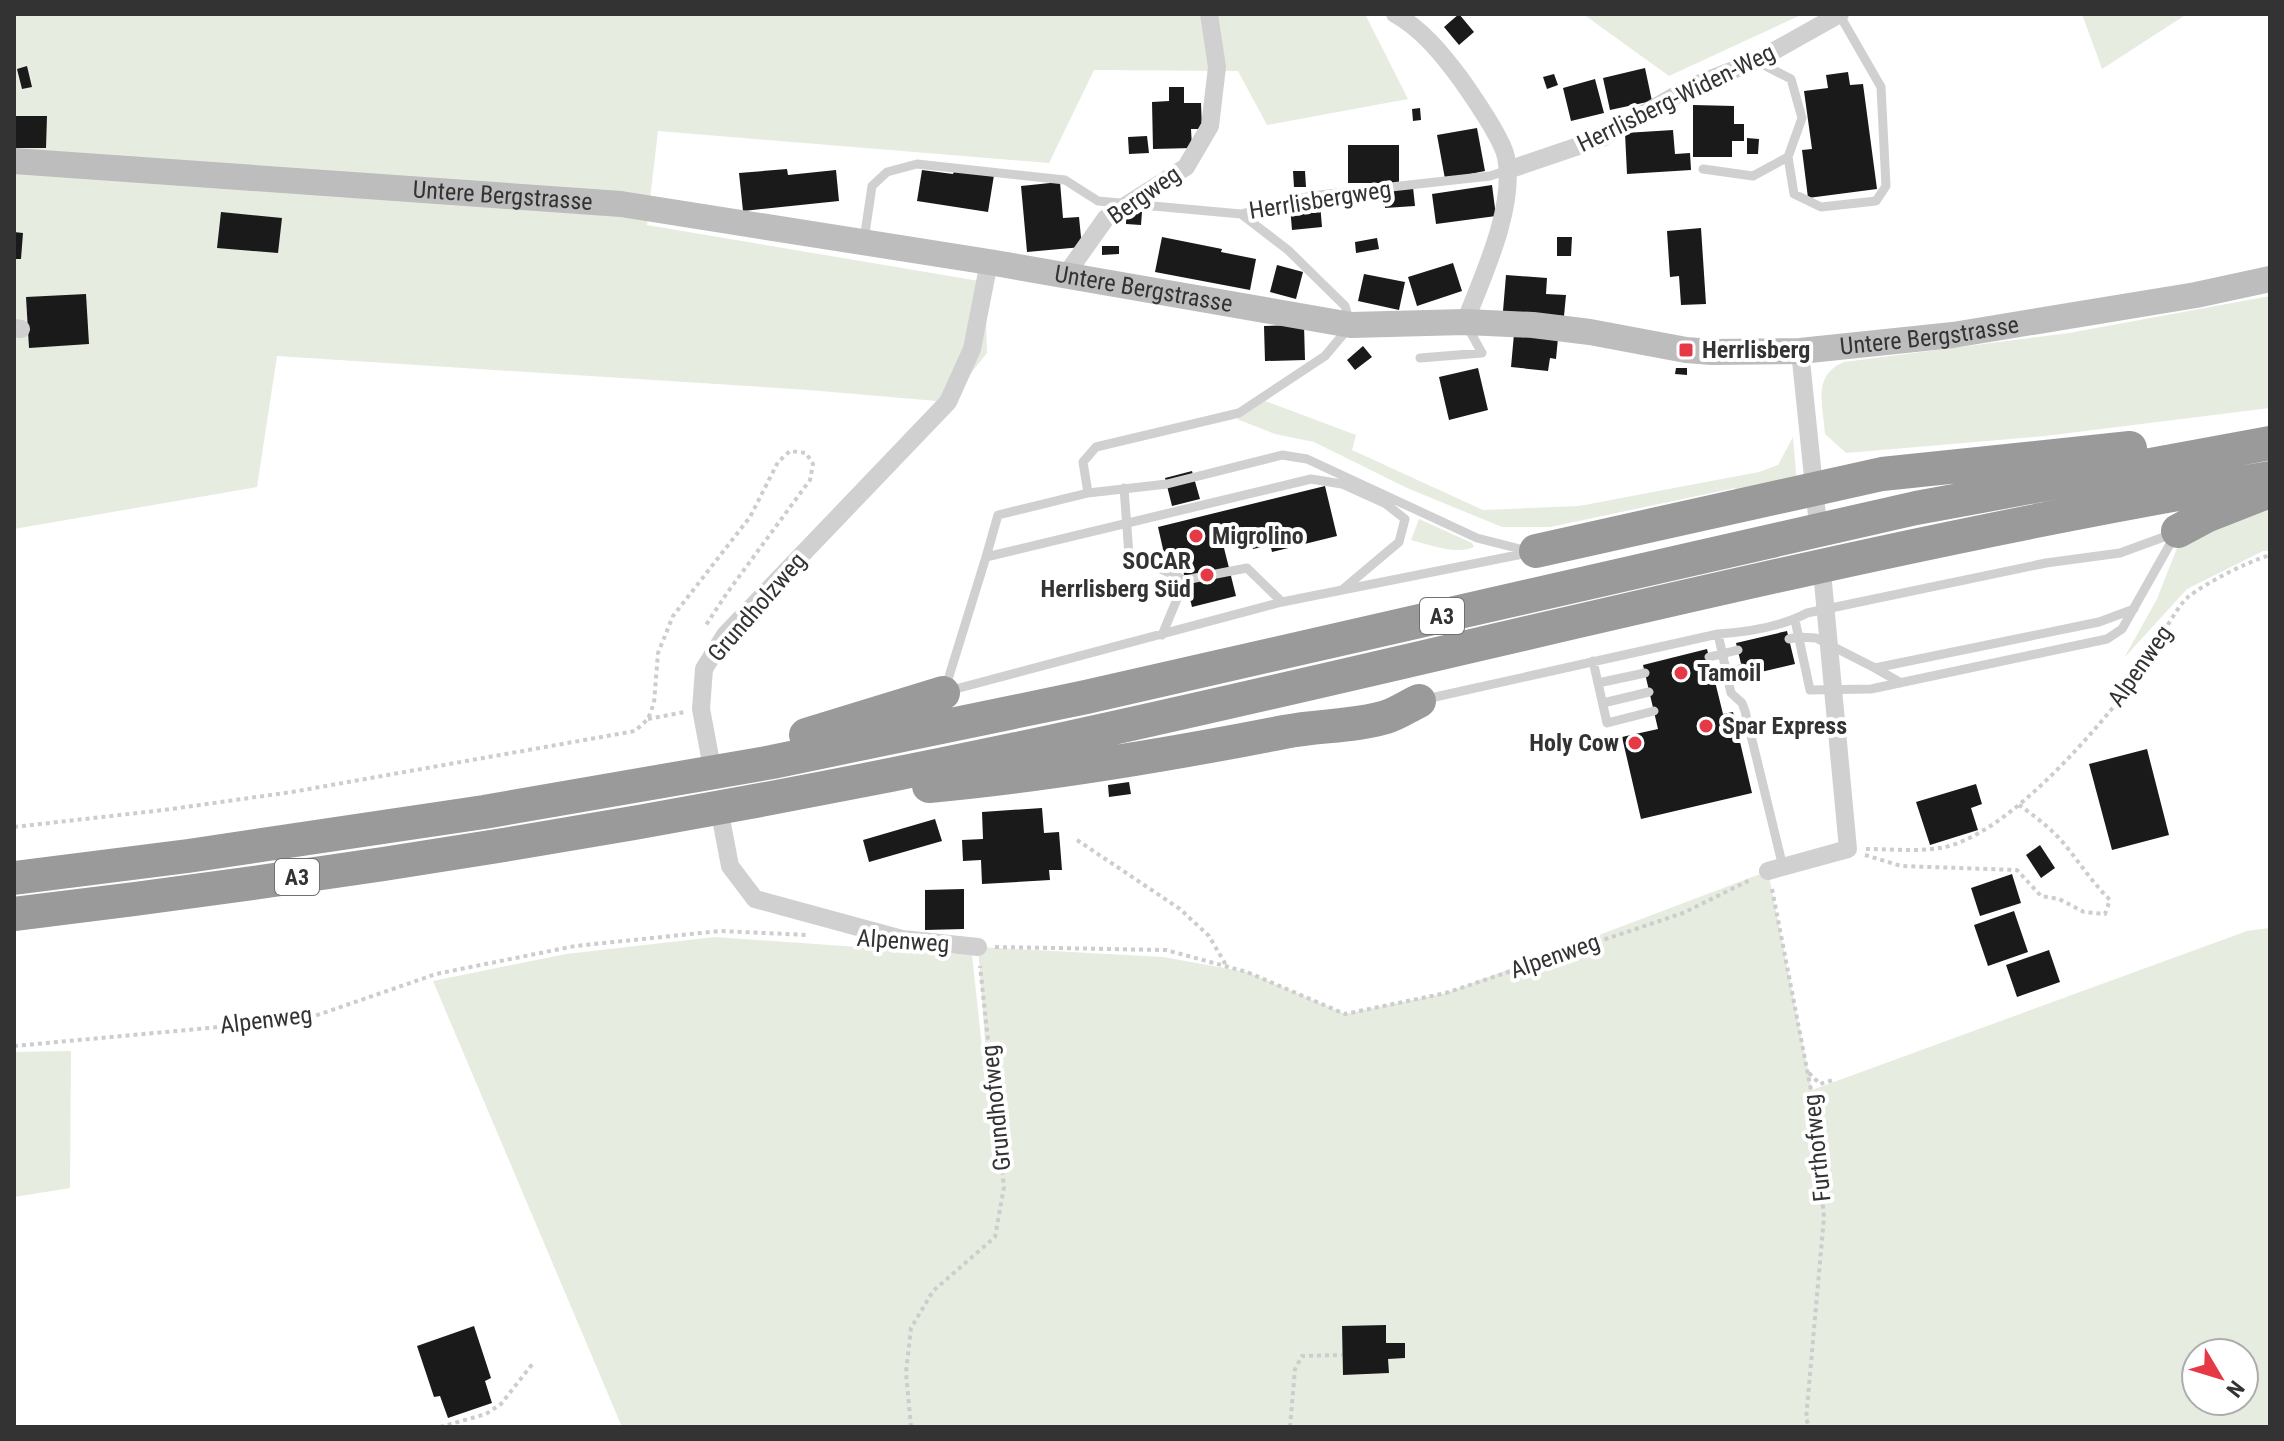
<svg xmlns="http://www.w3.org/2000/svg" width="2284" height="1441" viewBox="0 0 2284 1441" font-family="'Roboto Condensed',sans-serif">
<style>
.green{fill:#e6ecdf;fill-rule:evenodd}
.building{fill:#1a1a1a}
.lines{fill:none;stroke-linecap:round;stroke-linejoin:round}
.path{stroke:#cdcdcd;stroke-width:4;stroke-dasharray:4 4;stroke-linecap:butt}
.lane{stroke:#d0d0d0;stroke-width:9}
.street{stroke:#d0d0d0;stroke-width:18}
.secondary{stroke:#bdbdbd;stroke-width:26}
.highway{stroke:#9a9a9a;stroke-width:34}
.poi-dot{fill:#e63946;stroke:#fff;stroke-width:3}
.labels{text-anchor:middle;stroke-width:8;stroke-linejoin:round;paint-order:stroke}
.shield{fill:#fff;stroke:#707070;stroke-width:2}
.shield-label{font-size:22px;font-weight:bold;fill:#333}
.street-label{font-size:24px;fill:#333;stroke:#fff}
.poi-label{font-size:24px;font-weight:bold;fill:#333;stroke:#fff;text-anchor:start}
</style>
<rect width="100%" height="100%" fill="#fff"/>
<path class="green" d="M14 14H1365L1408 99 1267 125 1238 71 1094 70 1049 163 658 131 647 225 985 282 987 353 948 402 809 390 277 356 257 487 14 529Z
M1583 14H1803L1669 76Z
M2082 14H2187L2102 69Z
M2270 296V408L2045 436 1846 453 1825 434C1823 405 1812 375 1844 362L2069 333Z
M1265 401 1356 435 1352 450 1483 510 1579 506 1759 472 1778 465 1793 437 1797 484 1738 497 1735 488 1550 527H1502L1407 488 1314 442 1275 434 1237 419Z
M2270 505V551H2263L2187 589 2124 658 2157 599 2179 543Z
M1419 519 1472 543 1474 547C1457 555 1429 545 1411 540Z
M1768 871 1812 1090 2247 931 2270 928V1427H622L433 981 566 954 715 937 972 955 993 1149 978 947 1163 957 1247 972 1345 1014 1446 993ZM2196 1353H2244V1401H2196Z
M71 1051 70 1188 14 1197V1052Z"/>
<path class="building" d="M1459 14 1474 32 1459 45 1444 27Z
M27 66 32 87 22 89 17 69Z
M1645 68 1652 101 1610 110 1603 78Z
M1848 72 1850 85 1863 84 1877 189 1808 198 1802 150 1812 149 1804 91 1828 88 1826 75Z
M1554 74 1558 85 1547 89 1543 77Z
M1595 79 1604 113 1571 121 1563 88Z
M1169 87H1184V103H1201L1202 129H1191L1192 148 1153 149 1152 102 1169 101Z
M1693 105 1734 106V124H1744V141H1732V157H1693Z
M1420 108 1421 120 1413 121 1412 109Z
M14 116H47L46 148H14Z
M1477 128 1485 171 1445 179 1437 135Z
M1673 130 1675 154 1690 153 1691 170 1627 174 1625 133Z
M1147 136 1149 153 1129 154 1128 137Z
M1747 138 1759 139 1758 154H1747Z
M1348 145H1399V183H1348Z
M787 169 788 175 836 170 839 201 743 211 739 173Z
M955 169 994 175 988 212 917 201 922 170 953 174Z
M1293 171H1305L1306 187H1294Z
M1060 182 1063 218 1079 217 1082 247 1027 252 1021 186Z
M1492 185 1496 216 1436 224 1432 194Z
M1413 187 1415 206 1385 208 1384 189Z
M1320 203 1322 227 1292 230 1290 206Z
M1126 211 1142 212 1141 225 1126 224Z
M221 212 282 218 278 253 217 248Z
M1701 228 1706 304 1681 305 1679 276 1670 277 1667 231Z
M14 232 23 233 21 259H14Z
M1162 237 1222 249 1221 252 1256 259 1250 290 1155 272Z
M1557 237H1572L1571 256H1557Z
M1377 238 1379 249 1356 253 1355 242Z
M1102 246H1119V254L1102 255Z
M1453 263 1462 291 1417 306 1408 277Z
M1277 265 1303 272 1296 299 1270 292Z
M1364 274 1405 282 1399 310 1358 301Z
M1506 275 1547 278 1546 294 1566 295 1564 316 1503 311Z
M86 294 89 344 29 348 26 297Z
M1304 325 1305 360 1265 361 1264 326Z
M1514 334 1558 338 1556 359 1550 358 1548 371 1511 367Z
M1363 346 1372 357 1355 370 1347 360Z
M1478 368 1488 410 1449 420 1439 377Z
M1676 368H1687V375L1675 374Z
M1192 471 1200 499 1172 506 1165 478Z
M1325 486 1337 536 1272 552 1268 534 1259 536 1262 547 1253 549 1250 537 1223 544 1236 596 1192 607 1179 554 1165 558 1158 527Z
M1787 631 1795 664 1744 676 1736 643Z
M1707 649 1723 714 1733 712 1752 793 1641 819 1622 737 1658 729 1643 665Z
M2147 749 2169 835 2112 850 2089 764Z
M1129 782 1131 794 1109 797 1108 785Z
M1976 784 1982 804 1971 808 1978 830 1930 845 1916 802Z
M1042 808 1044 833 1059 832 1062 870H1049L1050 880 982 884 981 860 963 861 962 840 983 839 982 812Z
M935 819 942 841 869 862 863 840Z
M2040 845 2055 868 2041 878 2026 855Z
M2012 874 2021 903 1980 916 1971 888Z
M964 889V929L925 930V890Z
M2014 911 2028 952 1988 966 1974 925Z
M2049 950 2060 982 2017 997 2006 965Z
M1386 1325V1343H1405V1358L1388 1359 1389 1373 1343 1375 1342 1326Z
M474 1326 491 1378 485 1381 492 1403 448 1418 440 1396 434 1397 417 1346Z"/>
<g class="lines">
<path class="path" d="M648 719 685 712
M14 827 164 810 292 792 635 731 648 719 654 703 658 653 673 616 750 517 778 462 790 451 806 453 813 464 810 480 727 593 706 625
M1077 840 1180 909 1209 936 1226 965
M1866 849C1890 849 1916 852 1940 848 2007 837 2100 727 2139 674 2152 655 2174 609 2188 597 2207 582 2247 562 2270 555
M1865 855 1901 866 2017 870 2041 896 2059 899 2084 912 2105 914 2110 900C2093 883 2081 865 2066 846 2053 830 2036 817 2019 805
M1772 889 1811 1090 1824 1217 1806 1419 1810 1427
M995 947 1166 950 1247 972 1345 1014 1446 993 1683 913 1752 879
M14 1046 306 1019 436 974 575 946 720 931 808 935
M1809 1073 1820 1084 1833 1080
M440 1427 486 1414 501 1404 534 1362
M911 1427 906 1372 911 1328 933 1291 995 1237 1004 1187 980 966
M1290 1427 1295 1369 1302 1356 1342 1355"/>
<path class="lane" d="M1788 157 1794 194 1821 207 1876 201 1886 186 1881 87 1839 14
M1703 169 1753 176 1788 157 1802 118 1791 79 1756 61
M864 240 872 186 887 172 917 164 1065 180 1098 201 1241 214 1310 196 1490 176 1508 170
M1420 358 1482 353 1467 326
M1124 488 1129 555 1185 580
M1088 493 1083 462 1096 447 1239 413 1325 356 1351 325 1345 306 1288 250 1241 214
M986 557 998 515 1088 493 1167 484 1282 455 1307 459 1477 538 1524 550
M1795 620 1810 690 1871 689 2107 639 2122 629 2174 537
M1718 634 1731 693 1742 703 1745 711 1783 867
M1162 635 1185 580 1247 568 1282 602
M1789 639 1798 637 1816 638 1875 668 2099 622 2134 609
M1709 657 1738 650
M1593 661 1607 723 1654 711
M1875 668 1901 683
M1714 677 1742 668
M1598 683 1645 673
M946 686 986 557 1311 479 1342 484 1386 504 1405 519 1399 542 1342 590
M948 691 1282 602 1528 553
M1426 699 1718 634C1747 632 1781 627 1807 613L2046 563 2120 553 2172 534
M1603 703 1649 692"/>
<path class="street" d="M1395 14C1422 29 1442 54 1460 78 1472 95 1502 138 1506 157 1516 206 1483 276 1465 322
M1508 170 1602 138 1690 87 1756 61 1840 14
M1065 276 1106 218 1186 167 1210 126 1217 67 1209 14
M14 328 21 329
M1800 351 1819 535
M714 778 701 709 704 669 725 635 948 402 972 349 989 262
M718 803 730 866 755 899 902 939 978 947
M1768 871 1848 849 1821 561"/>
<path class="secondary" id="s1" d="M14 161 621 204 989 262 1351 325 1465 322 1533 325 1590 332 1686 350 1712 352 1800 351 1953 335 2196 295 2270 279"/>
<path class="highway" d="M2178 531 2206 516 2262 494
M1536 551 1882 474 2130 448
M806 735 943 693
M929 786C1048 775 1167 755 1284 732 1318 725 1353 727 1386 717 1397 714 1408 706 1419 701
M14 878 188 856 484 812 772 762 1086 697 1916 508 2270 443
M14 914C351 874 685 819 1017 749 1435 660 1848 548 2270 478"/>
</g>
<g class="poi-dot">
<rect x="1678" y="342" width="16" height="16" rx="4"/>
<circle cx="1196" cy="536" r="8"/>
<circle cx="1207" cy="575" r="8"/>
<circle cx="1681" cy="673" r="8"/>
<circle cx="1706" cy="726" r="8"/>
<circle cx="1635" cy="743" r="8"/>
</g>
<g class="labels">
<g class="shield">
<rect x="1420" y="598" width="44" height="36" rx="6"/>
<rect x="275" y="859" width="44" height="36" rx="6"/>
</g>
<g class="shield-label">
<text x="1442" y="624">A3</text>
<text x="297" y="885">A3</text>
</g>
<g class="street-label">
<text transform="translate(1676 98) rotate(-26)" y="8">Herrlisberg-Widen-Weg</text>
<text dy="8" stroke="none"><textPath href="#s1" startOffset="490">Untere Bergstrasse</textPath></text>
<text transform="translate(1144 195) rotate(-35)" y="8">Bergweg</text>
<text transform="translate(1320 200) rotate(-9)" y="8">Herrlisbergweg</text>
<text dy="8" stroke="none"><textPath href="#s1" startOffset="1138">Untere Bergstrasse</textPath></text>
<text dy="8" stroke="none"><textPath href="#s1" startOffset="1930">Untere Bergstrasse</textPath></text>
<text transform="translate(757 607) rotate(-49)" y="8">Grundholzweg</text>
<text transform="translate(2140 666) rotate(-55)" y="8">Alpenweg</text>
<text transform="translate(903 941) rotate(4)" y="8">Alpenweg</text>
<text transform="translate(1555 956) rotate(-19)" y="8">Alpenweg</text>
<text transform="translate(266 1020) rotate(-7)" y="8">Alpenweg</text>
<text transform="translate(996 1108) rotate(-96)" y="8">Grundhofweg</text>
<text transform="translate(1817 1148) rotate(-96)" y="8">Furthofweg</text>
</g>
<g class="poi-label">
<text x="1702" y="358">Herrlisberg</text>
<text x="1212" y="544">Migrolino</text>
<text x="1191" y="569" text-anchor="end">SOCAR<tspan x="1191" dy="28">Herrlisberg Süd</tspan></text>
<text x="1697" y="681">Tamoil</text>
<text x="1722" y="734">Spar Express</text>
<text x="1619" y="751" text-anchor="end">Holy Cow</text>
</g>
</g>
<rect width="2284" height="1441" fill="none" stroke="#333333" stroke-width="32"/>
<g transform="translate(2220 1377) rotate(128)"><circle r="38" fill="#ffffff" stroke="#adadad" stroke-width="2"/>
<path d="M0-6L14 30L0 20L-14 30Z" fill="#e63946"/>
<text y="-12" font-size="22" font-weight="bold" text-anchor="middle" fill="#333333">N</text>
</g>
</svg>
